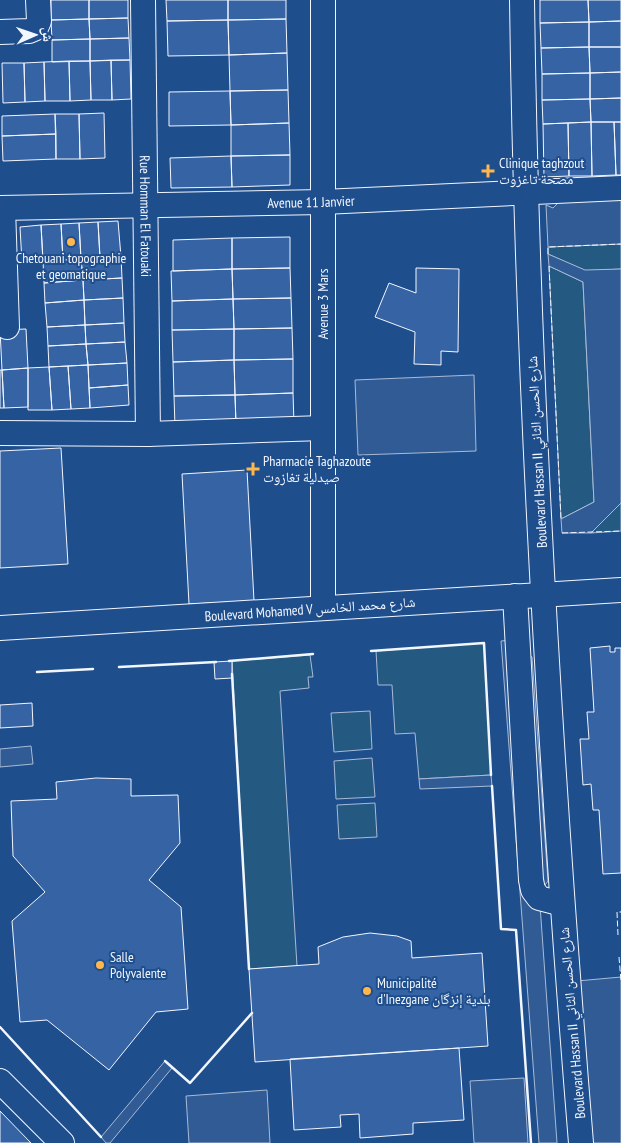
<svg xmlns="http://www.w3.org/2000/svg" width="621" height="1143" viewBox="0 0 621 1143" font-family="'PT Sans Narrow','Noto Naskh Arabic',sans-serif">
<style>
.green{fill:#245a82;stroke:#a8bbd7}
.parking{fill:#305b95;stroke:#a8bbd7}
.building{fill:#3563a3;stroke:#f2f6ff}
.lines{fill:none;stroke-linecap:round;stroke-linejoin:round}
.minor-casing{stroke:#f2f6ff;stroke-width:26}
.minor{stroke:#1f4e8c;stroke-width:24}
.fence{stroke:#f2f6ff;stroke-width:1;stroke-dasharray:6 2.5;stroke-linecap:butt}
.wall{stroke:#f2f6ff;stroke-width:2.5}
.poi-dot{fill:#ffb74d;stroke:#1f4e8c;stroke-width:2}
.labels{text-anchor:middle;stroke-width:4;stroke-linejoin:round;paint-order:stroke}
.poi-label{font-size:14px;fill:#f2f6ff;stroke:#1f4e8c;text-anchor:start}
.street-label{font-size:14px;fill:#f2f6ff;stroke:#1f4e8c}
</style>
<rect width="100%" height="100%" fill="#1f4e8c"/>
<path class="green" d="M621 244V269L585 271 548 254V247Z
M549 266 583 282 594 502 561 519Z
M621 503V531L591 533Z
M484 643 491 775 419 779 415 733 395 734 392 685H378L376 651Z
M310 655 313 677H308L309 688 280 691 297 966 249 969 232 661Z
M370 711 372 749 334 752 331 713Z
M372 758 375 797 336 799 334 761Z
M375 803 377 837 339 839 337 805Z"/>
<path class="parking" d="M621 190V244L548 247 546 205 553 208 560 201Z
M548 254 585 270 621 269V503L591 533H562L561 519 594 502 583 282 549 266Z
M474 375 476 451 358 455 355 380Z
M521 639 557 1143H539L501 641Z
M528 654 532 657 548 881 545 885 541 884Z
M31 746 33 764 0 767V749Z
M491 775 492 786 420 789 419 779Z
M621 977V1143H591L577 981Z
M165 1061 172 1068 110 1143H106L101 1137Z
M524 1078 528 1143H474L470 1081Z
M267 1090 270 1143H189L186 1096Z"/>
<path class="building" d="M51 0H89V19L51 20Z
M89 0H128V18L89 19Z
M166 0H228V20L167 21Z
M228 0H286V19L228 20Z
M540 0H588L589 22 540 23Z
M588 0H621V21L589 22Z
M128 18 129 38 90 39 89 19Z
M89 19 90 39 52 40 51 20Z
M286 19 287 53 229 55 228 20Z
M228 20 229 55 168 56 167 21Z
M621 21V47H589V22Z
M589 22V47L541 48 540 23Z
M129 38 130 60 90 61V39Z
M90 39V61L52 62V40Z
M589 47H621V72L590 73Z
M589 47 590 73 542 74 541 48Z
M287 53 288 90 230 91 229 55Z
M111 60 112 100H91L90 61Z
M111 60H130L131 99 112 100Z
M69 61 70 101H45L44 62Z
M69 61H90L91 100 70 101Z
M44 62 45 101 25 102 24 63Z
M2 63H24L25 102 3 103Z
M621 72V98L590 99V73Z
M590 73V99L542 100V74Z
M288 90 289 123 231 125 230 91Z
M230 91 231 125 169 126V92Z
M621 98V122H591L590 99Z
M590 99 591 122 543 124 542 100Z
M104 113 105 158 80 159 79 114Z
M55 114 56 134 2 136V116Z
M55 114H79L80 159H56Z
M591 122H614L616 175 592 176Z
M591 122 592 176H569L568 123Z
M614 122H621V175H616Z
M289 123 290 155 231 156V125Z
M568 123 569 176 544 177 543 124Z
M56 134V159L3 161 2 136Z
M290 155V185L232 187 231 156Z
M231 156 232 187 171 188 170 158Z
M118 221 121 257 100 258 98 222Z
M98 222 100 258 81 259 79 223Z
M79 223 81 259 63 260 61 224Z
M61 224 63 260 43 261 41 225Z
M41 225 43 261 22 262 20 227Z
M290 237V268L232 269V238Z
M232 238V269L173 271V240Z
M121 257 122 278 83 280 81 259Z
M81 259 83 280 44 283 43 261Z
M290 268 291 298 233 299 232 269Z
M416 268 459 269 458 352 441 351V365L414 364 415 332 375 317 389 283 416 293Z
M232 269 233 299 172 301 171 271Z
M122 278 123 298 84 300 83 280Z
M83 280 84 300 45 303 44 283Z
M123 298 124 323 85 325 84 300Z
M291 298 292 328 234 329 233 299Z
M233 299 234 329 172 330V301Z
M84 300 85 325 47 327 45 303Z
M124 323 125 342 86 344 85 325Z
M85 325 86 344 48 346 47 327Z
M292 328 293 359 234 360V329Z
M26 329 28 368 2 370 0 330Z
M234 329V360L173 362 172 330Z
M125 342 127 363 88 365 86 344Z
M86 344 88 365 49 367 48 346Z
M293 359V393L235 395 234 360Z
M234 360 235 395 174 396 173 362Z
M127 363 128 385 89 388 88 365Z
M88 365 90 408 71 409 68 366Z
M68 366 71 409 52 410 49 367Z
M49 367 52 410H28V368Z
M28 368V407L4 408 2 370Z
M0 370H2L4 408H0Z
M128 385 129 405 90 408 89 388Z
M293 393 294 424 236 425 235 395Z
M235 395 236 425 175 427 174 396Z
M61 448 68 564 0 568V451Z
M247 470 254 601 189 604 182 474Z
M610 646V652H615V648H621V873L603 874 599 810H593L591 784 583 785 580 739H589L587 712H594L590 648Z
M232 661V678L215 679 214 662Z
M32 703 33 726 0 728V705Z
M96 778 131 779V796L178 795 180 843 149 880 181 907 188 1009 156 1012 109 1070 47 1020 20 1022 12 921 45 892 13 856 11 801 57 799 56 782Z
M370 933 397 936 411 941 412 958 482 953 488 1046 255 1062 249 969 319 964 318 947 343 937Z
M459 1048 464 1120 413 1123V1134L360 1138 359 1114 340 1115 341 1127 294 1130 290 1059Z
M0 1111 31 1143H0Z"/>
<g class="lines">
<g class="minor-casing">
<g id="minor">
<path id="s1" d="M143 0 148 434"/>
<path d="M522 0C527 381 550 763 581 1143"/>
<path d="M0 32 29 31 36 28 39 21 38 0"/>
<path id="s2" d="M0 208 323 202 621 188"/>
<path d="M3 208 7 327"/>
<path d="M0 433 148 434 323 428"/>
<path d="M515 596 531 880 533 890 539 898 562 904"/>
<path d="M323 608V0"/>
<path d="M0 628 621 590"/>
<path d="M0 1081 62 1143"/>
</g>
</g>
<use href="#minor" class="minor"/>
<path class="fence" d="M548 254V247L621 244
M549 266 561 519
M562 533 621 531
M618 935 617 912H621
M619 957 621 981"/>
<path class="wall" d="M371 651 484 643 491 775
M229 661 313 654
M119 667 216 662
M37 672 93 669
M232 674 249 969
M492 786 501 929 516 930 531 1143
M0 1027 101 1137
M165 1061 190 1083 252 1013"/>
</g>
<g class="poi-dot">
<path d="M485.5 163.5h5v5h5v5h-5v5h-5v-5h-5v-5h5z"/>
<circle cx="71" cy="242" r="5"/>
<path d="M250.5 461.5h5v5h5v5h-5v5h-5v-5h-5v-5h5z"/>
<circle cx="100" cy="965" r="5"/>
<circle cx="367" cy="991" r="5"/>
</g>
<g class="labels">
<g class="poi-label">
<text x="499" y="168">Clinique taghzout<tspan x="499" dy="16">مصحة تاغزوت</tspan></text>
<text x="71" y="263" text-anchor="middle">Chetouani topographie<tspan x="71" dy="16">et geomatique</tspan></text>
<text x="263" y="466">Pharmacie Taghazoute<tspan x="263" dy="16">صيدلية تغازوت</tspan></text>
<text x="110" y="962">Salle<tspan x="110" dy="16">Polyvalente</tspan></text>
<text x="377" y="988">Municipalité<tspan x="377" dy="16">d'Inezgane بلدية إنزگان</tspan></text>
</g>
<g class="street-label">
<text dy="5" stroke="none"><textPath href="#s2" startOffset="311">Avenue 11 Janvier</textPath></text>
<text dy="5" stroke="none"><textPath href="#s1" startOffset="216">Rue Homman El Fatouaki</textPath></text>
<text transform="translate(323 304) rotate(-90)" y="5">Avenue 3 Mars</text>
<text transform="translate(537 452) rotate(-93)" y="5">Boulevard Hassan II شارع الحسن الثاني</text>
<text transform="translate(310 609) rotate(-4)" y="5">Boulevard Mohamed V شارع محمد الخامس</text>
<text transform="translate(572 1023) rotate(-95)" y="5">Boulevard Hassan II شارع الحسن الثاني</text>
</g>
</g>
<g transform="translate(35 35) rotate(88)" stroke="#1f4e8c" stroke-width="4" paint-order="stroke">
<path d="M0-4L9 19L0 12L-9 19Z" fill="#f2f6ff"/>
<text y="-8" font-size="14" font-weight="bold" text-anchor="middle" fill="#f2f6ff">ش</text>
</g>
</svg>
